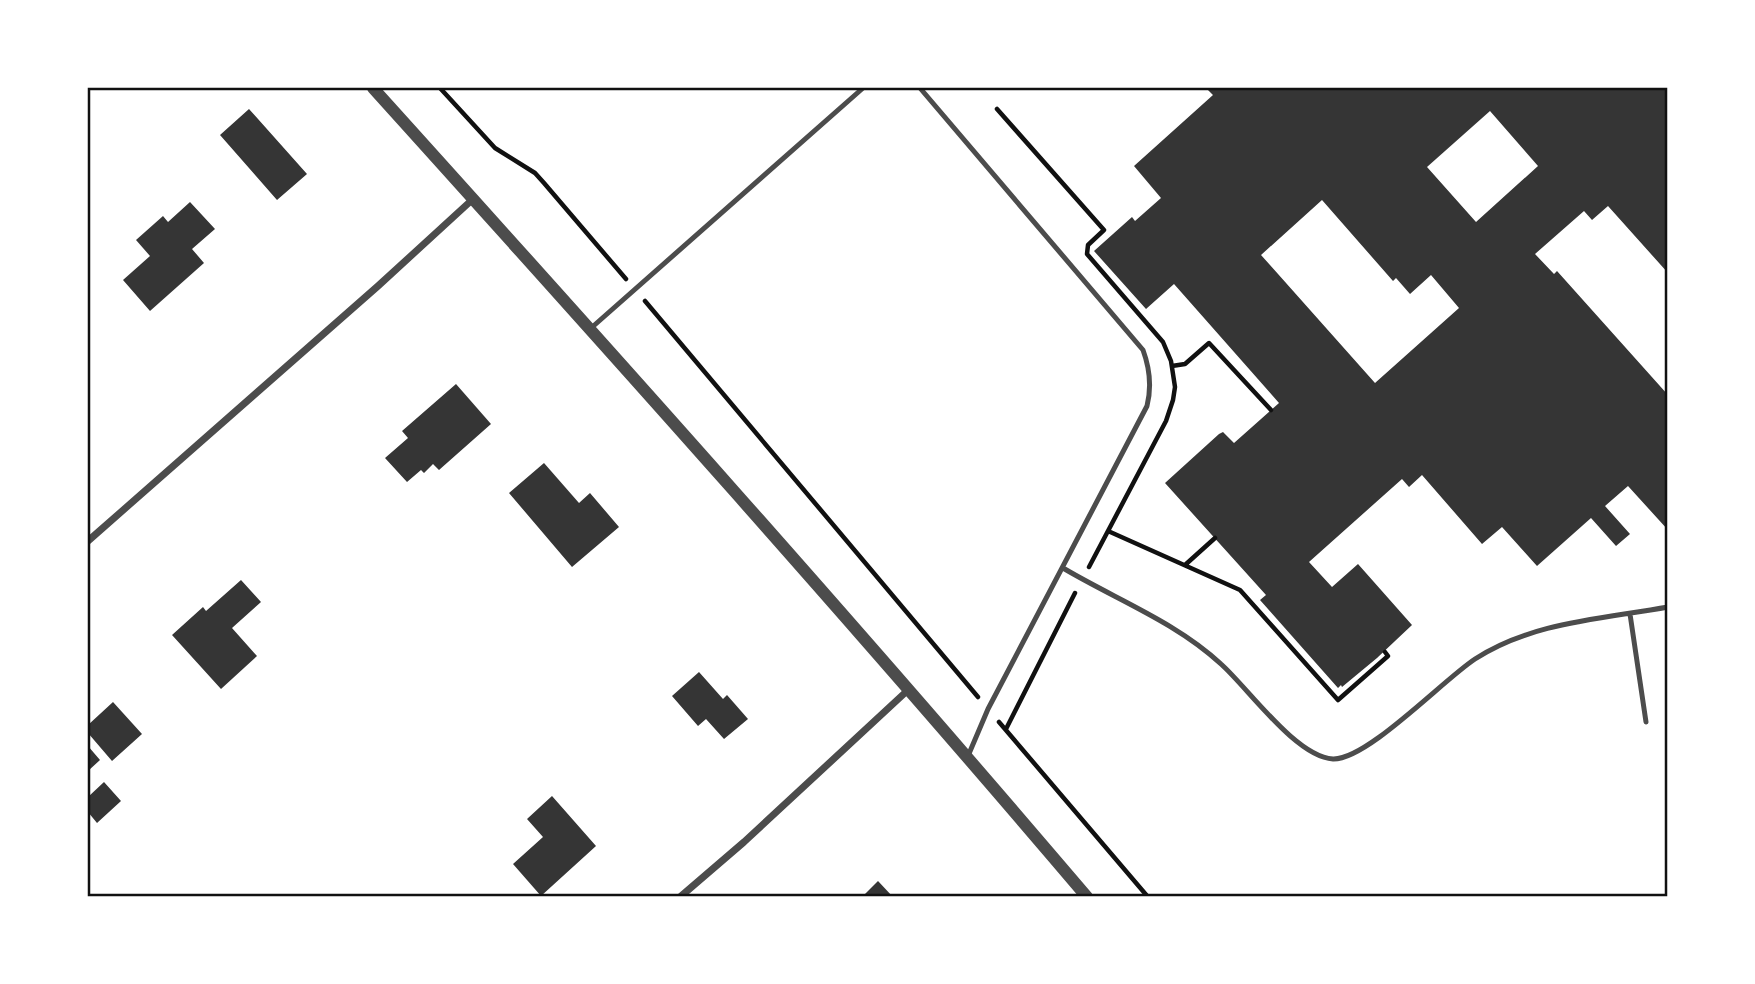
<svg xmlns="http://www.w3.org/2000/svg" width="1755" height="984" viewBox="0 0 1755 984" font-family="'Roboto Condensed',sans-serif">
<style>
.building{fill:#353535;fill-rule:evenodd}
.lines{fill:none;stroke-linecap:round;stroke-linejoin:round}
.path{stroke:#111;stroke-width:4.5}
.service{stroke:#4c4c4c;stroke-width:5}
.minor{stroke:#4c4c4c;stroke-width:7}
.tertiary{stroke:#4c4c4c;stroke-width:12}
.neatline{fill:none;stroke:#111;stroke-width:2.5}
</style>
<rect width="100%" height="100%" fill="#fff"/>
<path class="building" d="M1206 88H1668V273L1608 206 1592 220 1584 211 1535 254 1554 274 1557 271 1668 395V530L1628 486 1605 506 1630 534 1616 546 1591 518 1537 566 1502 527 1482 544 1422 475 1409 487 1402 479 1309 562 1332 587 1358 564 1412 625 1377 658 1342 687 1341 685 1338 688 1260 600 1266 595 1165 483 1219 434 1223 432 1234 443 1279 403 1174 284 1146 309 1094 251 1132 217 1135 221 1161 198 1134 166 1213 95ZM1490 111 1538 166 1476 222 1427 167ZM1322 200 1393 281 1396 278 1410 294 1431 275 1459 308 1375 383 1261 255Z
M249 109 307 174 277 200 220 135Z
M190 202 215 229 192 249 204 263 150 311 123 280 150 256 136 240 163 216 168 222Z
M456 384 491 424 439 470 433 464 424 473 421 470 407 482 385 458 408 438 402 431Z
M544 463 579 503 590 493 619 527 572 567 509 493Z
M241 580 261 602 232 628 257 656 221 689 172 635 203 607 206 611Z
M699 672 723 699 727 695 748 719 724 739 706 719 698 726 672 696Z
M113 702 142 734 112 761 88 733V725Z
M88 746 100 760 88 771Z
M104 782 121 801 97 823 88 812V797Z
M552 796 596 846 541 896 513 864 543 837 527 819Z
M878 881 893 897H862Z"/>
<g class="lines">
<path class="path" d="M440 88 495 148 535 173 544 183 626 279
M997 109 1104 230 1088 245 1087 254 1163 342 1171 361 1175 387 1173 400 1166 421 1089 567
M645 301 978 697
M1172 366 1185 364 1209 343 1271 410
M1108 531 1240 590 1338 700 1388 656 1385 652
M1185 565 1215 538
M999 722 1148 897
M1006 729 1075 593"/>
<path class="service" d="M920 88 1143 350C1150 369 1152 386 1147 406L988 709 968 756
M590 329 863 88
M1063 568C1115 599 1176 622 1221 664 1248 688 1296 757 1333 759 1367 760 1443 680 1475 659 1532 622 1602 619 1668 607
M1630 614 1646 722"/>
<path class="minor" d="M88 541 378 286 473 199
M680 897 744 842 908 690"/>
<path class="tertiary" d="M373 88C614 355 854 623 1087 897"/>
</g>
<rect width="1755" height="984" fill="none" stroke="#ffffff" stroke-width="178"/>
<rect x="89" y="89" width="1577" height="806" class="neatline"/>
</svg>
